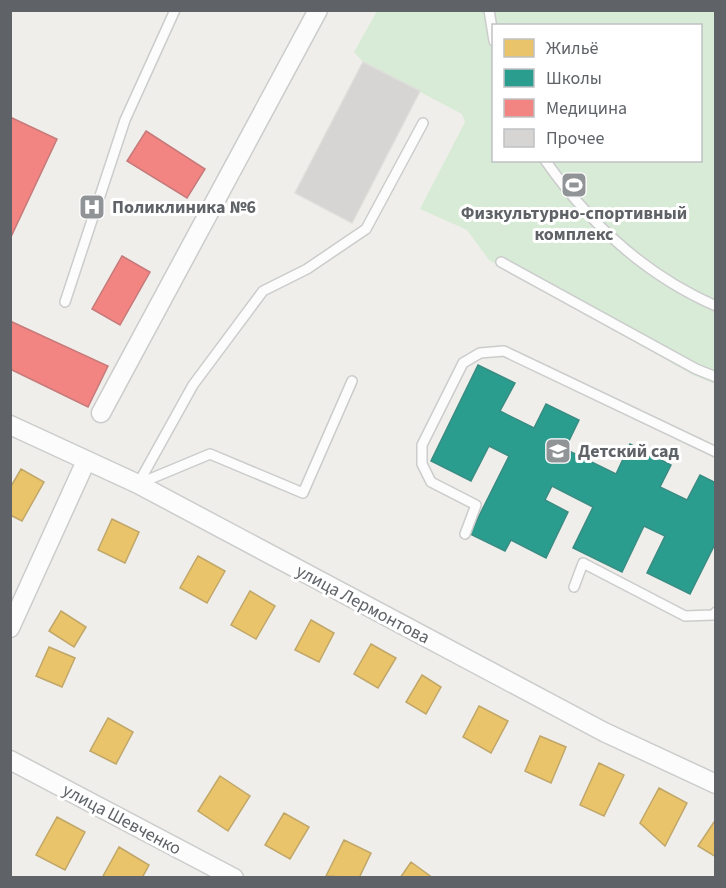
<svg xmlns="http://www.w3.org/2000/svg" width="726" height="888" viewBox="0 0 726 888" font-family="'Source Sans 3',sans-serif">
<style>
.green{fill:#d8ebd6;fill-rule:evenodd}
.homes{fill:#e9c46a;stroke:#c0a769;stroke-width:1.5}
.schools{fill:#2a9d8f;stroke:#3a8c83;stroke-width:1.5}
.health{fill:#f28482;stroke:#c67a7a;stroke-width:1.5}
.building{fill:#d6d5d3;stroke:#deddd9;stroke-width:1.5}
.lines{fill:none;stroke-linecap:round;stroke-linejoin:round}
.service-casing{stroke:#cbcccc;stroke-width:12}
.minor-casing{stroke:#cbcccc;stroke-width:21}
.service{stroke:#fdfcfc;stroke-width:9}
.minor{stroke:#fdfcfc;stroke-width:18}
.labels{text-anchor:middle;stroke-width:6;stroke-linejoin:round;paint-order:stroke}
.poi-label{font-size:18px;font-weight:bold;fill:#5f6368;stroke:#fff;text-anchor:start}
.street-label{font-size:18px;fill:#5f6368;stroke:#fff}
</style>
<rect width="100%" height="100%" fill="#efeeea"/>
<path class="green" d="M377 11H715V384L693 375 489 260 467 230 420 209 465 122 462 114 363 62 354 52ZM494 26H700V160H494Z"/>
<path class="homes" d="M21 469 44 482 22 521 10 515V488Z
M112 519 139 532 125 563 98 550Z
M198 556 225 571 207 603 180 588Z
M250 591 275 606 256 639 231 625Z
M61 611 86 627 74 647 49 631Z
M311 620 334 633 319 662 295 650Z
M371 644 396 658 378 688 354 674Z
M49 647 75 658 62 687 36 676Z
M422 675 441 687 426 714 406 702Z
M479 706 508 721 491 753 463 737Z
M108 718 133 732 116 764 90 751Z
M540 736 566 747 551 783 525 771Z
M599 763 624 775 604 816 580 805Z
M220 776 250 796 228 831 198 811Z
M659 788 687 803 665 846 640 823Z
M284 813 309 827 290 859 265 845Z
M57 817 85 832 65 870 36 855Z
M716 819V857L698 846Z
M344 840 371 853 359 878 326 876Z
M119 847 149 865 142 878H102Z
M411 862 433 878H400Z"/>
<path class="schools" d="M478 365 515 383 500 411 534 428 546 404 579 420 565 449 616 474 630 444 671 465 660 487 687 500 700 475 716 483V542L690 594 647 573 665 536 644 526 622 572 573 548 593 507 552 486 545 500 568 512 546 558 511 540 505 551 470 534 509 456 489 446 471 481 431 461Z"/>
<path class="health" d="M10 117 57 139 10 239Z
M146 131 205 169 187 198 127 161Z
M122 256 150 272 120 325 92 309Z
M10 321 108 366 88 407 10 369Z"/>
<path class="building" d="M363 62 420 91 352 223 295 193Z"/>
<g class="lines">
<g class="service-casing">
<path id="service" d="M489 10 494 41
M545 160C589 223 645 275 716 306
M501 262 696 369 716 377
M65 302 125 120 175 10
M138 484 193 385 263 291 307 269 366 229 423 123
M138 484 210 454 303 493 352 381
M465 534 476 505 431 482 422 464V445L463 363 480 353 504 351 716 452
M574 587 583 563 685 616 713 615 716 612"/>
</g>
<g class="minor-casing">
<path id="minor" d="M101 413 318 10
M10 425 138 484 604 732 716 784
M10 628 86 461
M10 760 234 878"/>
</g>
<use href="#service" class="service"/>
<use href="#minor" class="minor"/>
</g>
<defs>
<g id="stadium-square" transform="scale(1.35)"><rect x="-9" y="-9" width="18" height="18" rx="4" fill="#919496" stroke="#fff"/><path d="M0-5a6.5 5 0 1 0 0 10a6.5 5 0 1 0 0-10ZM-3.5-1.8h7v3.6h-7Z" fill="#fff"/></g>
<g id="hospital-square" transform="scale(1.35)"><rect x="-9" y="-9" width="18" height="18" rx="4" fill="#919496" stroke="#fff"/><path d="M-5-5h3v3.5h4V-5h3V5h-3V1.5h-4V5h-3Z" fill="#fff"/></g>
<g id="school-square" transform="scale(1.35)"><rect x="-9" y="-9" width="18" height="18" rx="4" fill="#919496" stroke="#fff"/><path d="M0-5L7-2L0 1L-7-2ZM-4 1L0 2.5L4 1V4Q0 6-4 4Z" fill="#fff"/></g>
</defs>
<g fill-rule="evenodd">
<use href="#stadium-square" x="574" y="185"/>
<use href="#hospital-square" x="92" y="207"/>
<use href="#school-square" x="558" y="451"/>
</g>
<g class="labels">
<g class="poi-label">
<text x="112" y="213">Поликлиника №6</text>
<text x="574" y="219" text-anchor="middle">Физкультурно-спортивный<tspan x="574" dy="21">комплекс</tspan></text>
<text x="578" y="457">Детский сад</text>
</g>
<g class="street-label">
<text transform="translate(363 604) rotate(28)" y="6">улица Лермонтова</text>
<text transform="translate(122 819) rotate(28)" y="6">улица Шевченко</text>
</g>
</g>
<rect width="726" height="888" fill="none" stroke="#5f6368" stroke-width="24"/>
<rect x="492" y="24" width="210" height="138" fill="#ffffff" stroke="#bfc1c3" stroke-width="1.5"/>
<rect x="504" y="39" width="30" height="18" fill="#e9c46a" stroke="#bfc1c3" stroke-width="1.5"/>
<text x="546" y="54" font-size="18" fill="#5f6368">Жильё</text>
<rect x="504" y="69" width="30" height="18" fill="#2a9d8f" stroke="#bfc1c3" stroke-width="1.5"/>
<text x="546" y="84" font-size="18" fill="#5f6368">Школы</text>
<rect x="504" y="99" width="30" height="18" fill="#f28482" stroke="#bfc1c3" stroke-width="1.5"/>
<text x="546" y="114" font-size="18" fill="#5f6368">Медицина</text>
<rect x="504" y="129" width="30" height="18" fill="#d6d5d3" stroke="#bfc1c3" stroke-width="1.5"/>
<text x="546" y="144" font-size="18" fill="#5f6368">Прочее</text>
</svg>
